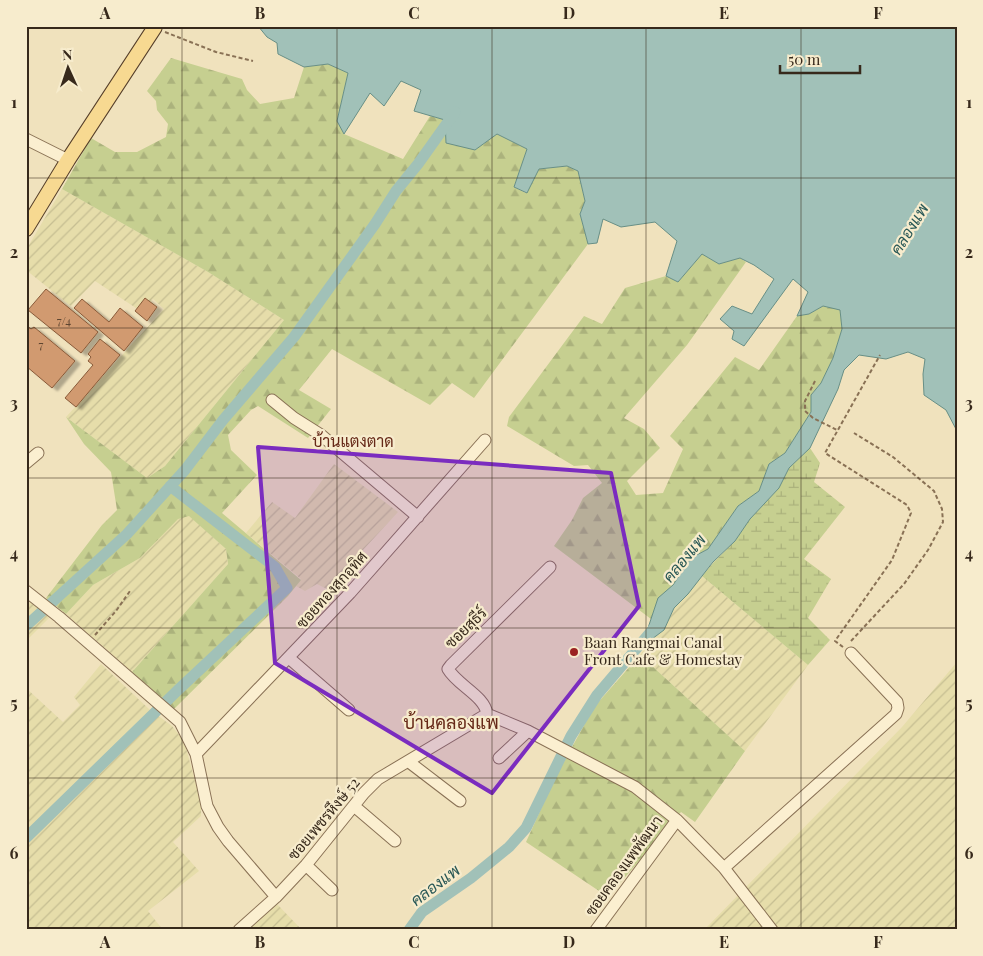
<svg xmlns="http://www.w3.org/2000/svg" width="983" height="956" viewBox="0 0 983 956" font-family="'Playfair Display',Sarabun,serif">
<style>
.farmland{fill:url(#farmland-furrows)}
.forest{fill:url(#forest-firs)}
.wetland{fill:url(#wetland-marsh)}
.water{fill:#a1c1b8;stroke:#688f86}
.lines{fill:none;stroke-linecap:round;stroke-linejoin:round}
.canal{stroke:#a1c1b8;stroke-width:11}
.building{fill:#d19a70;stroke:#895a39;filter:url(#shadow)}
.minor-casing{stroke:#897155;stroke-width:13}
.major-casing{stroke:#563f2a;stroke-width:16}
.path{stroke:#897155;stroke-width:2;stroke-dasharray:4 2.5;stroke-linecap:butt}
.minor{stroke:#fbefd0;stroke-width:11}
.major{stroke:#f7d991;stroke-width:14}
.marked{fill:#7b2cbf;fill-opacity:0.2;stroke:#7b2cbf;stroke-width:4;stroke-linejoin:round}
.grid{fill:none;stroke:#37291b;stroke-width:1;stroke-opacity:0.55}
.poi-dot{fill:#9b2222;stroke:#f7eccd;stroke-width:2}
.labels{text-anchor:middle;stroke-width:4.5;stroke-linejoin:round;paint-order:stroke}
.number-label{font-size:12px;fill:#5e4530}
.street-label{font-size:15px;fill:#37291b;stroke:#f7eccd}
.poi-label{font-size:15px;fill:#37291b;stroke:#f7eccd;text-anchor:start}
.water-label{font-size:16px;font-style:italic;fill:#295856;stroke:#f7eccd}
.neighbourhood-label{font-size:16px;fill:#662918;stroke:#f7eccd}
.quarter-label{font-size:18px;fill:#662918;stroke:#f7eccd}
.neatline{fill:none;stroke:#37291b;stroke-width:2}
.grid-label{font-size:16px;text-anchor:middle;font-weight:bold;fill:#37291b}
</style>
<defs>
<pattern id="farmland-furrows" width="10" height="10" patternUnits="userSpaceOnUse" patternTransform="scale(1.25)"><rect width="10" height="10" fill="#e6ddaa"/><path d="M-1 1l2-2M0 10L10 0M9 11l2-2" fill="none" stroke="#c6be92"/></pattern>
<pattern id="forest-firs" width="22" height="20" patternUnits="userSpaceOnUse" patternTransform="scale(1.25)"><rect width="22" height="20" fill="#c6cf90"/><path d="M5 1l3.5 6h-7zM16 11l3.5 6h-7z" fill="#abb27c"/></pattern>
<pattern id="wetland-marsh" width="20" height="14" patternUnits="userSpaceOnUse" patternTransform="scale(1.25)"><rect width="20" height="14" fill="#c6cf90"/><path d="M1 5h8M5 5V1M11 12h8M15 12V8" fill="none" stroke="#abb27c"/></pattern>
<filter id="shadow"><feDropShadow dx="5.5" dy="3" stdDeviation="1" flood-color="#0004"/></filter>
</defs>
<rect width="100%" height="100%" fill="#f0e2bd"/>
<path class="farmland" d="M62 189 208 272 284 320 165 466 147 478 66 417 164 309 153 299 142 312 95 281 71 306 26 270V250Z
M334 464 398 512 327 589 317 584 305 591 296 586 301 579 246 533 272 502 295 518Z
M189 515 226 549 228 564 132 672 66 614 93 585 140 558 178 518Z
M702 576 808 665 745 751 640 655 652 639 664 630 674 608Z
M34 598 49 618 26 641V606Z
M957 662V930H704L902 727Z
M101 664 149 709 172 726 184 741 201 802V816L173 842 199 871 148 911 163 930H26V688L63 722 80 705 74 697Z
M276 903 302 930H240Z"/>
<path class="forest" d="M171 58 242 79 247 90 260 104 294 98 304 67 328 64 348 73 337 121 344 134 403 159 430 116 446 120 475 150 497 134 527 149 514 187 526 193 539 169 567 166 578 171 585 201 580 214 588 244 474 398 452 383 430 405 332 349 299 390 331 409 308 438 258 406 251 410 228 435 231 450 257 475 222 513 301 580 288 596 174 709 132 672 228 564 226 549 189 516 178 519 140 558 93 585 66 614 46 598 102 525 117 510 111 472 84 444 66 417 147 478 165 466 284 320 208 272 62 189 91 138 115 152H137L166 137 168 124 157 110 156 101 147 91Z
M702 254 719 264 740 258 746 262 687 345 624 418 644 429 660 448 627 481 636 495 663 493 683 449 670 436 735 357 759 370 797 316 809 314 823 306 840 309 842 329 833 358 821 383 811 395V412L785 453 769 464 759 491 738 506 708 549 691 558 673 585 659 598 651 619 554 546 572 520 583 498 602 483 588 465 574 466 507 426 509 417 584 316 602 324 625 288 666 276 678 282Z
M640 655 745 751 695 822 681 812 608 897 526 842 555 778 594 707Z"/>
<path class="wetland" d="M810 448 820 463 814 482 845 507 804 559 831 579 808 618 830 640 808 665 702 576 714 562 735 541 750 519 779 488 789 468Z"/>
<path class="water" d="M258 26H957V431L946 410 924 395 923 374 925 359 908 352 886 359 859 355 844 370 838 389 810 448 789 468 779 488 750 519 735 541 713 562 688 594 674 608 664 630 652 639 644 640 658 598 673 585 691 558 708 549 738 506 759 491 769 464 785 453 811 412V395L821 383 833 358 842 329 840 310 823 306 809 314 797 316 808 292 793 279 744 346 732 339 734 331 720 319 732 306 752 314 774 279 754 265 740 258 719 264 702 254 678 282 666 276 677 241 655 222 621 227 603 219 597 243 588 244 580 214 585 201 578 171 567 166 539 169 527 193 514 187 527 149 497 134 475 150 446 143 445 120 414 111 421 90 401 81 384 106 370 93 344 134 337 121 348 73 328 64 304 67 278 54 277 43 267 37Z"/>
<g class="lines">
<path class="canal" d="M26 626 127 534 185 470 223 420 294 337 375 224 396 191 418 164 455 112
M26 838 179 689 287 588 275 567 170 486
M409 930 422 912 471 878 509 847 526 828 571 736 597 695 654 628"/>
</g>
<path class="building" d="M46 289 98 332 81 353 28 310Z
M145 298 157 307 147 321 135 311Z
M82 299 109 322 120 308 143 327 124 351 74 308Z
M26 325 31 329 34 327 75 361 52 388 26 366Z
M100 339 120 355 76 407 65 398 93 365 88 361 91 357 88 354Z"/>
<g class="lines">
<g class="minor-casing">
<path id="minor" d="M26 139 68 160
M272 400 294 418 321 435 418 517
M26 463 38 453
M26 591 59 617 180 722 196 754 207 806 218 827 228 841 276 897 306 865 364 793 378 779 487 714 528 731 635 787 677 820 724 868 772 930
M289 658 349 710
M487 714C485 696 457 685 448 669L451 665 550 567
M196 754 350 593 485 440
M499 758 528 731
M409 762 460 801
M354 806 395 841
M306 865 332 890
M724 868 896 714 898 708 897 702 851 653
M239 930 276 897
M596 930 677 820"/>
</g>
<g class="major-casing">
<path id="major" d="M26 229 68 160 155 27"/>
</g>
<path class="path" d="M165 32 216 52 253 61
M815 381 805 401V411L813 418 837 430
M95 635 116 611 130 591
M851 641 904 584 928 550 943 522 942 509 934 491 893 457 854 433
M843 647 835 641 892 560 911 513 907 505 825 453 880 355"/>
<use href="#minor" class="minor"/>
<use href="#major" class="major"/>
</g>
<path class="marked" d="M258 447 611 473 639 606 492 793 275 663Z"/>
<path class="grid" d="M182 26V930M337 26V930M492 26V930M646 26V930M801 26V930M26 178H957M26 328H957M26 478H957M26 628H957M26 778H957"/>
<circle class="poi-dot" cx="574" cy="652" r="5"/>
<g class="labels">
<g class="number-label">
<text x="64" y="325">7/4</text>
<text x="41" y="349">7</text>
</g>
<g class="street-label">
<text transform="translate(332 590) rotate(-48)" y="5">ซอยทองสุกอุทิศ</text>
<text transform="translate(466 628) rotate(-44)" y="5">ซอยสุธีร์</text>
<text transform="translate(324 819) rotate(-50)" y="5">ซอยเพชรหึงษ์ 52</text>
<text transform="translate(624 866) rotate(-54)" y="5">ซอยคลองแพพัฒนา</text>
</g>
<g class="poi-label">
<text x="584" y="648">Baan Rangmai Canal<tspan x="584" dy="17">Front Cafe &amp; Homestay</tspan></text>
</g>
<g class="water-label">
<text transform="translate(909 229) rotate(-58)" y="6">คลองแพ</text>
<text transform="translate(684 558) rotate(-50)" y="6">คลองแพ</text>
<text transform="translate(435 885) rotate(-37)" y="6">คลองแพ</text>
</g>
<g class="neighbourhood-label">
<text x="353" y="447">บ้านแตงตาด</text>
</g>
<g class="quarter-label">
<text x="451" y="729">บ้านคลองแพ</text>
</g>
</g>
<rect width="983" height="956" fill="none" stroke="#f7eccd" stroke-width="55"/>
<g transform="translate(68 68) rotate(357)" stroke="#f7eccd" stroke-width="4" paint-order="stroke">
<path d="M0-4L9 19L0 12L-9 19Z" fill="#37291b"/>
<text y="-8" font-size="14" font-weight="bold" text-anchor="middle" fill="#37291b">N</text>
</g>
<path d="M780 65v8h80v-8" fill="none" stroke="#37291b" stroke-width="2.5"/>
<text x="788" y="65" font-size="15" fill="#37291b" stroke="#f7eccd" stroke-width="4" paint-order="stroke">50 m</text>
<rect x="28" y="28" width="928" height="900" class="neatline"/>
<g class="grid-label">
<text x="105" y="19">A</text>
<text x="260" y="19">B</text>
<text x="414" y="19">C</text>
<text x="569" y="19">D</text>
<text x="724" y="19">E</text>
<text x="878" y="19">F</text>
<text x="14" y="108">1</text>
<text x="969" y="108">1</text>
<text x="14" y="258">2</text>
<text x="969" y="258">2</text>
<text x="14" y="409">3</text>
<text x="969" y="409">3</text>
<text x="14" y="559">4</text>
<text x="969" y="559">4</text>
<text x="14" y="709">5</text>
<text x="969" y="709">5</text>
<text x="14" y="859">6</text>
<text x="969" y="859">6</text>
<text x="105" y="948">A</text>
<text x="260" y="948">B</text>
<text x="414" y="948">C</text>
<text x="569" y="948">D</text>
<text x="724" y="948">E</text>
<text x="878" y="948">F</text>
</g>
</svg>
